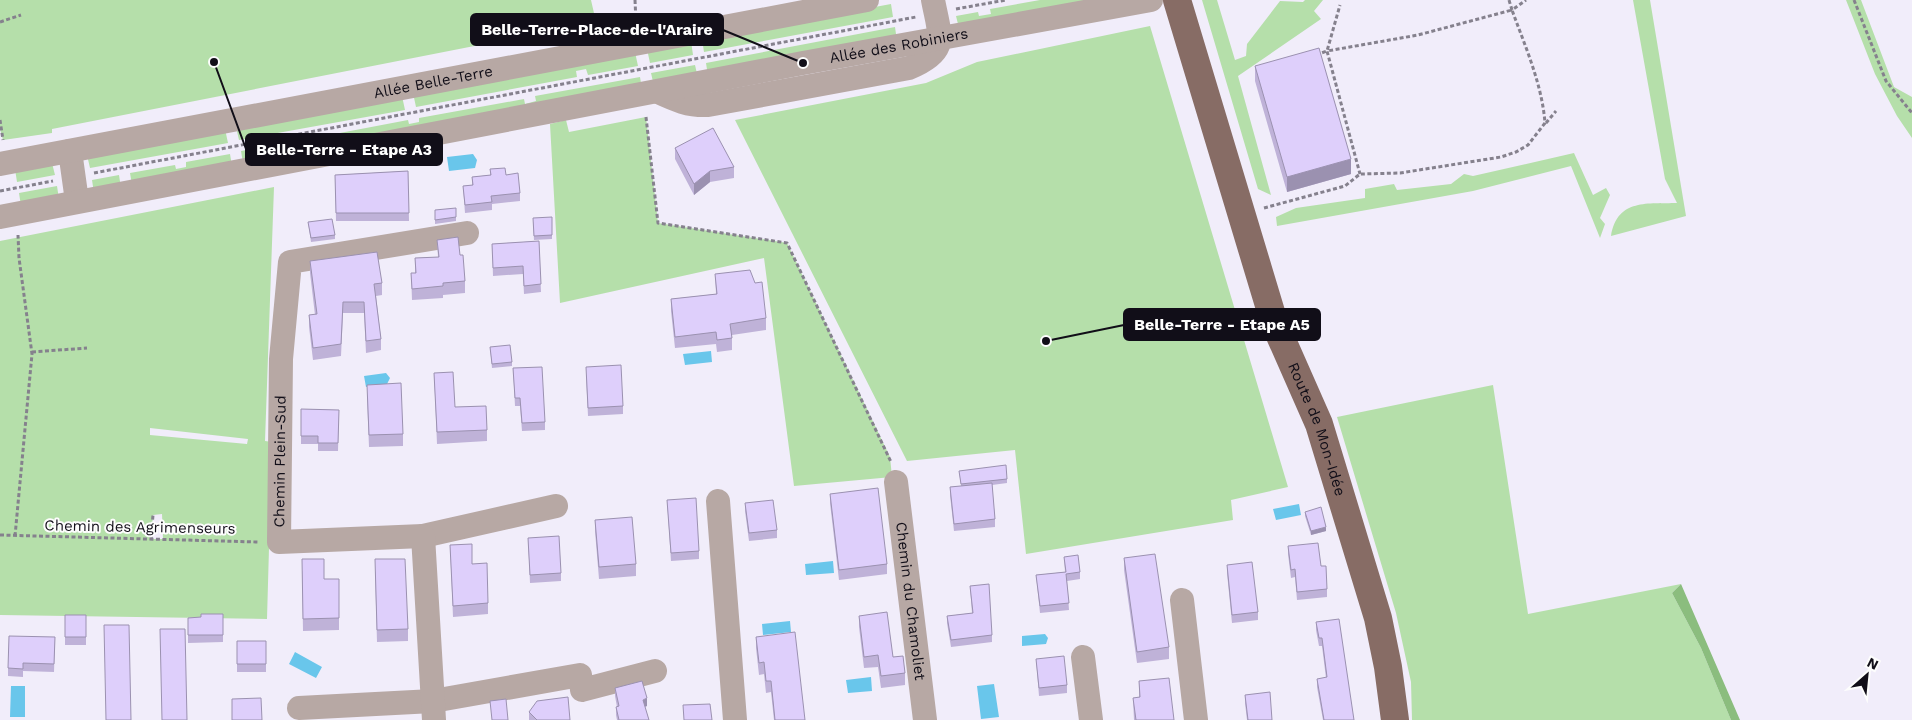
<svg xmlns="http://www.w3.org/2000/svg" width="1912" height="720" viewBox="0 0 1912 720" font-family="'Work Sans',sans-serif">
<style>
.green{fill:#b5dfaa;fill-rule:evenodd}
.forest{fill:#8bbd7e}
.water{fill:#69c6eb}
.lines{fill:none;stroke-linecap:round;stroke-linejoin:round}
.path{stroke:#85818d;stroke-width:3;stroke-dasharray:4 2.5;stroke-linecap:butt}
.minor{stroke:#b7a8a4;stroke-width:24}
.major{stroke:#876c65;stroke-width:28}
.wall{fill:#bfb2d8}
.shaded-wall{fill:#9b91b0}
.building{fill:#decffb;stroke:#9b91b0}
.labels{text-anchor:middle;stroke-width:4;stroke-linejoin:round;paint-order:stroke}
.street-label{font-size:15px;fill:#110e18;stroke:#fdfdfd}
.leader{fill:none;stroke:#110e18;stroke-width:2}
.callout-dot{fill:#110e18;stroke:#fdfdfd;stroke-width:2}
.callout{fill:#110e18;stroke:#110e18;stroke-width:2}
.callout-label{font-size:16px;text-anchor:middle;font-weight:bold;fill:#fff}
</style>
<rect width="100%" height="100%" fill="#f1edfa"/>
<path class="green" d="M0 0H591L596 22 52 129V133L3 140 0 129Z
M1040 0H1109L959 28 956 16 978 12 979 16 991 14 990 9Z
M1202 0H1217L1235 60 1246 56 1247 44 1280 1 1303 2 1305 0H1323L1314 11 1321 19 1238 76 1271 195 1258 189Z
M1633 0H1650L1686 216 1611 236C1617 198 1649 204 1677 203L1665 179Z
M1846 0H1861L1894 87 1912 97V138L1897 116 1875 74Z
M891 4 893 17 704 52 702 39Z
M1150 26 1288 487 1231 500 1233 520 1026 554 1015 450 907 461 735 120 926 83 977 62Z
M895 27 897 41 708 76 706 63Z
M691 41 693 55 650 63 647 49Z
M635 52 638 66 588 75 586 69 576 71 577 77 416 107 413 93Z
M695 65 698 78 654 86 651 73Z
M640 77 642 89 243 163 241 151 290 142 292 147 303 145V140L408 120 409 124 419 122V118L524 99 525 104 536 101 535 96Z
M402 96 405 110 239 140 236 127Z
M646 117 658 223 787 243 890 457 892 477 794 486 764 258 560 303 550 124 566 120 569 132Z
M225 129 228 143 90 168 87 155Z
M1574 153 1593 195 1606 188 1610 195 1600 218 1605 224 1600 238 1571 166 1473 191 1277 226 1276 217 1296 208 1365 198V189L1394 184 1397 190 1451 184 1464 174 1473 176Z
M230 154 232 166 132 185 130 173 175 165 176 169 186 167V162Z
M52 163 55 175 17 182 15 169Z
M119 175 121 188 94 193 92 180Z
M57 186 59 199 21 206 19 193Z
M274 187 265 441 272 442 267 619 0 615V241ZM150 428 248 439 247 444 150 435ZM162 514 163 539H151L153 515Z
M1493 385 1528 614 1681 584 1672 593 1701 648 1731 720H1412L1411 682 1396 613 1337 417Z"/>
<path class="forest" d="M1681 584 1740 720H1731L1701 648 1672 593Z"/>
<path class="water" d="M473 154 477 160 475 168 449 171 447 157Z
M711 351 712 362 685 365 683 354Z
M386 373 390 378 387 384 366 387 364 376Z
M1299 504 1301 515 1276 520 1273 509Z
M833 561 834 573 806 575 805 564Z
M790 621 791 632 763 635 762 624Z
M1045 634 1048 638 1046 644 1022 646V636Z
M295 652 322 667 316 678 289 664Z
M871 677 872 691 848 693 846 680Z
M994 684 999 717 981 719 977 686Z
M11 686H25V717H10Z"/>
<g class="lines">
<path class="path" d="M635 0 636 22
M1509 0 1512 10 1526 0
M1854 0 1886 81 1912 113
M956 9 1006 0
M0 22 21 15
M1316 55 1327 51 1340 5
M646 117 658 223 787 243 891 462
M0 120 3 140
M1546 123 1556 111
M94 173 916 17
M0 191 53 181
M1264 208 1345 186 1360 174 1400 173 1501 157 1516 152 1528 145 1545 123C1542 84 1525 46 1512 10L1418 35 1327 51 1360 174
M32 352 87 348
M0 535 258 542
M15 536 32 354 19 258 18 235
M151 539 153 515"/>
<g class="minor">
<path d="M658 92C675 100 689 106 708 105L909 68C950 51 940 37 933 0"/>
<path d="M70 151 77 201"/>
<path id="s1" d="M0 164 867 0"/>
<path id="s2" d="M0 217 803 63 1151 0"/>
<path id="s3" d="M896 482 925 720"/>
<path d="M718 501 735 720"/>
<path d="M423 536 556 506"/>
<path d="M1182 600 1196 720"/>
<path d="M1083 657 1091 720"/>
<path d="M299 708 433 701 580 675 582 690 655 671"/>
<path id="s4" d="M434 720 423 536 279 542 281 359 290 262 467 233"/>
</g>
<path class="major" id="s5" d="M1177 0 1274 322 1319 424 1378 618 1388 667 1395 720"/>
</g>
<path class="wall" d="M1255 66 1351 174 1287 192 1255 81Z
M675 148 734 167V178L710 182 694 195 675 159Z
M490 169 506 175 520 193V201L492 204V210L465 213 463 186 472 185V177L490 175Z
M408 171 409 221H336L335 175Z
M435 210 456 217V221L435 224Z
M552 217V239L534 240 533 222Z
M308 222 335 235V239L311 242Z
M437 240 460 255 465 281V293L443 295V298L412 300 411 273H415V258L438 257Z
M539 241 541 292 524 294 523 274 493 276 492 244Z
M310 261 382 283V295L376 296 381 339V350L366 353 364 313H343L341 356 313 360 309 327V315H315L310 273Z
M715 274 766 318V330L732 335V350L717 352 716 344 675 348 671 311V299L716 294Z
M490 347 512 362V366L492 368Z
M513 368 545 422V430L522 431 520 406H515Z
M434 373 455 407 487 430V441L437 444Z
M586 375 623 406V414L588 416Z
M367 396 403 434V446L369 447Z
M301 409 339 410 338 451H318V444H301Z
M959 471 1007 479V483L992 485 995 519V527L954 531 950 495V487L961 486Z
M830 494 887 564V574L839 580 830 503Z
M667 500 699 551V559L671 561Z
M745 503 777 530V538L749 541 745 511Z
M1305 512 1326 531 1311 535 1305 516Z
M595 520 636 564V576L599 579 595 531Z
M528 538 561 573V581L530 583Z
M450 545 472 564 488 603V614L453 617Z
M1288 546 1321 566 1327 589V597L1297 600 1295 577 1291 578 1288 554Z
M1064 557 1080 572V579L1067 581 1069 610 1040 613 1036 575 1065 572Z
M1124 558 1169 647V659L1137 663 1124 570Z
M1227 565 1258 612V620L1232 623 1227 573Z
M302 571 324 579H339V630L303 631Z
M375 571 408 629V641L377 642Z
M970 586 992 635V642L951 647 947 623V616L972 613Z
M223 614V642L188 643V618L201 617Z
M65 615H86V645H65Z
M859 616 893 657 905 673V685L881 688 878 667 864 668 859 627Z
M1316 622 1354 720H1323L1317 687V679L1326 678 1322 646H1319L1316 630Z
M55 637 54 672 23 671V677L8 676V668Z
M756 637 805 720H774L771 692 766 693 764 674 759 675 756 648Z
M237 641H266V672H237Z
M1036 659 1067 685V693L1039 696Z
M1139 681 1174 720H1134L1133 698 1139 697Z
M615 688 647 706 645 707 649 720H617L616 715V707H617L615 696Z
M1245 695 1272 720H1247L1245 703Z
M529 712 570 720H529Z"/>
<path class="shaded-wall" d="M1351 159V174L1287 192V177Z
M710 171V182L694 195V184Z
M1326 527V531L1311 535V531Z
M647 698V706L643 707V700Z"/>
<path class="building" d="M1319 48 1351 159 1287 177 1255 66Z
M713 128 734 167 710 171 694 184 675 148Z
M505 168 506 175 518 173 520 193 491 196 492 202 465 205 463 186 473 185 472 177 491 175 490 169Z
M408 171 409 213H336L335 175Z
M456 208V217L435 220V210Z
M552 217V235L534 236 533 218Z
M332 219 335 235 311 238 308 222Z
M458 237 460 255H463L465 281 443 283V286L412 289 411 273H416L415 258 439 257 437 240Z
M539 241 541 284 524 286 523 266 493 268 492 244Z
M377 252 382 283 374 284 381 339 366 341 364 302H343L341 344 313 348 309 315 317 314 310 261Z
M750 270 755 283 762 282 766 318 730 324 732 338 717 340 716 332 675 337 671 299 717 294 715 274Z
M510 345 512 362 492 364 490 347Z
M621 365 623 406 588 408 586 367Z
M542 367 545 422 522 423 520 398H515L513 368Z
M453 372 455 407 486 406 487 430 437 432 434 373Z
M401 383 403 434 369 435 367 385Z
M301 409 339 410 338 443H318V436H301Z
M1006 465 1007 479 961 484 959 471Z
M992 483 995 519 954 524 950 487Z
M878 488 887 564 839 570 830 494Z
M696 498 699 551 671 553 667 500Z
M773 500 777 530 749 533 745 503Z
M1321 507 1326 527 1311 531 1305 512Z
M632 517 636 564 599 567 595 520Z
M559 536 561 573 530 575 528 538Z
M1318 543 1321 566H1326L1327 589 1297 592 1295 569 1291 570 1288 546Z
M472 544V564L487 563 488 603 453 606 450 545Z
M1155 554 1169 647 1137 652 1124 558Z
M1078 555 1080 572 1066 574 1069 603 1040 606 1036 575 1066 572 1064 557Z
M302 559H324V579H339V618L303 619Z
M375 559H405L408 629 377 630Z
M1252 562 1258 612 1232 615 1227 565Z
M989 584 992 635 951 640 947 616 973 613 970 586Z
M887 612 893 657 903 656 905 673 881 676 878 655 864 657 859 616Z
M201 614H223V635H188V618L201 617Z
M65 615H86V637H65Z
M1339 619 1354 720H1324L1317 679 1327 677 1322 638H1319L1316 622Z
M104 625H129L131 720H106Z
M160 629H185L187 720H162Z
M795 632 805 720H775L771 681H766L764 662 759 663 756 637Z
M9 636 55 637 54 664 23 663V669L8 668Z
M237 641H266V664H237Z
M1064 656 1067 685 1039 688 1036 659Z
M1169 678 1174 720H1136L1133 698 1140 697 1139 681Z
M642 681 647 698 643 700 649 720H619L616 707 619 706 615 688Z
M1270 692 1272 720H1248L1245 695Z
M568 697 570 720H537L529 712 537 701Z
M261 698 262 720H232V699Z
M506 699 508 720H492L490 701Z
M710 704 712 720H684L683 705Z"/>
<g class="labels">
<g class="street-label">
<text dy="5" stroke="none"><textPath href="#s2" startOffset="915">Allée des Robiniers</textPath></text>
<text dy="5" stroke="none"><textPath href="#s1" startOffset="441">Allée Belle-Terre</textPath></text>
<text dy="5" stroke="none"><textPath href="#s5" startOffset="452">Route de Mon-Idée</textPath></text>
<text dy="5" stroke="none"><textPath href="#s4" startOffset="409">Chemin Plein-Sud</textPath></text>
<text transform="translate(140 527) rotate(1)" y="5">Chemin des Agrimenseurs</text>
<text dy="5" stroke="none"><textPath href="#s3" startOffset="120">Chemin du Chamoliet</textPath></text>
</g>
</g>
<path class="leader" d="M803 63L723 30M214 62L246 149M1046 341L1124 325"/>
<g class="callout-dot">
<circle cx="803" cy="63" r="5"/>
<circle cx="214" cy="62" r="5"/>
<circle cx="1046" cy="341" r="5"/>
</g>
<g class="callout">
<rect x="471" y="14" width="252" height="31" rx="5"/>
<rect x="246" y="134" width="196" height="31" rx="5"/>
<rect x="1124" y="309" width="196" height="31" rx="5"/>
</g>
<g class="callout-label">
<text x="597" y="35">Belle-Terre-Place-de-l'Araire</text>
<text x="344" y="155">Belle-Terre - Etape A3</text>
<text x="1222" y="330">Belle-Terre - Etape A5</text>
</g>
<g transform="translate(1867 675) rotate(27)" stroke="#fdfdfd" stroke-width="4" paint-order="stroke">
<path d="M0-4L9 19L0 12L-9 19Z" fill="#110e18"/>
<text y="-8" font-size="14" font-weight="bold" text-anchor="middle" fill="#110e18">N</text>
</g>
</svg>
